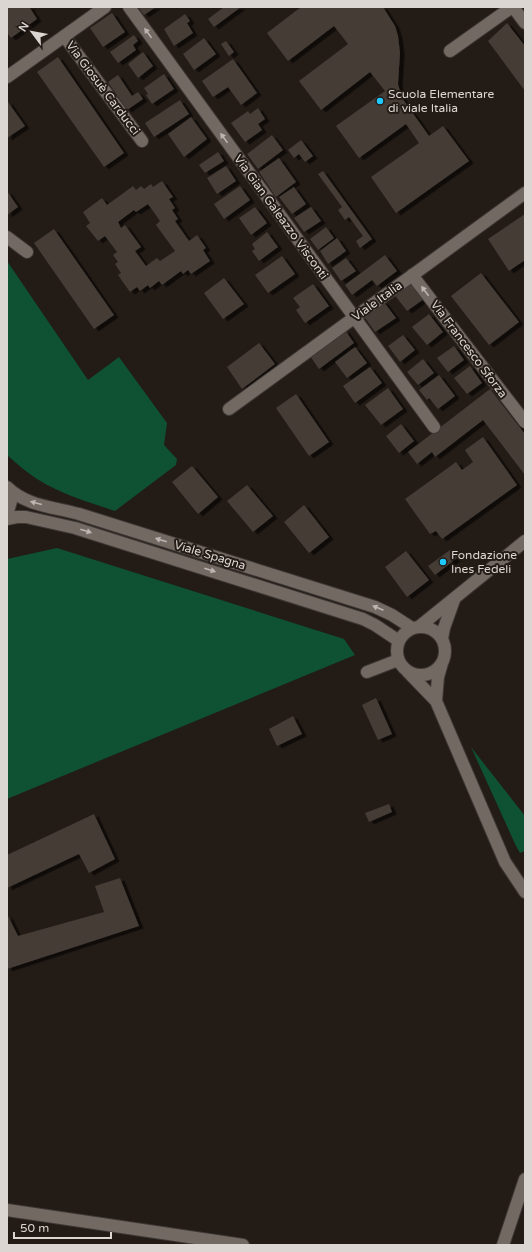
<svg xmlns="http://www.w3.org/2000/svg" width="532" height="1252" viewBox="0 0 532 1252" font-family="'Varela Round',sans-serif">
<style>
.green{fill:#0e5133}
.building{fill:#443c36;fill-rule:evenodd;filter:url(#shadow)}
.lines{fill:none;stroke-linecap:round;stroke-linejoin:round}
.minor-casing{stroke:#3e3835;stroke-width:14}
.minor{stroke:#736963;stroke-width:12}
.oneway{fill:#bcb5b1}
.poi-dot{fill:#20c9fd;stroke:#231b16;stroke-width:1.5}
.labels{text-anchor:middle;stroke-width:4;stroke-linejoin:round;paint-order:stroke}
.street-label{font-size:12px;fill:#dcd6d3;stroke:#231b16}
.poi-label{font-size:12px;fill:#dcd6d3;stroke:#231b16;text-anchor:start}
</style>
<defs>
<filter id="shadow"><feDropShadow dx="4.5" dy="2.5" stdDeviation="0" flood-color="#0009"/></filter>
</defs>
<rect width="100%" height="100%" fill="#231b16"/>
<path class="green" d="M7 261 88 380 119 357 167 423 164 445 177 459 176 465 115 511C88 502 61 494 37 479 26 472 17 464 7 455Z
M57 548 344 639 355 655 7 799V559Z
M471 747 525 816V851L520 853 516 846Z"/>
<path class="building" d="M7 7H32L30 8 37 19 11 38 7 33Z
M138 7H156L144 15Z
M224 7H241L214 27 208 19Z
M301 7H383L395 26 398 36 400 53 398 84 402 98 429 136 443 126 469 161 396 213 371 177 419 143 406 124 359 158 336 126 385 91 370 72 321 110 299 81 348 44 334 26 288 61 267 33Z
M112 13 125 32 103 47 90 28Z
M185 14 190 21 187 23 193 33 174 46 164 29Z
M507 23 525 46V91L488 41Z
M134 35 138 41 133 45 136 50 118 63 110 52Z
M204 38 216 54 194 70 183 54Z
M226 41 234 52 229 56 221 44Z
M143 52 153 66 138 78 128 64Z
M58 57 124 153 104 167 37 72Z
M233 59 257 93 241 105 228 87 213 97 202 81Z
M164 74 174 89 152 104 146 95 148 94 144 88Z
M118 75 132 96 138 92 143 99 127 110 108 82Z
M180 100 189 114 154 137 145 123Z
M8 102 25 126 7 138V103Z
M258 108 265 119 258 124 262 130 245 142 231 123 248 111 250 114Z
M191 117 207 139 184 157 168 134Z
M272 135 283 150 258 169 247 154Z
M301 140 313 156 305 162 299 154 294 158 288 150Z
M218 152 224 161 205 173 199 165Z
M279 158 296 182 276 197 259 172Z
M226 166 236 181 217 194 207 178Z
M323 171 372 239 360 248 356 241 363 236 349 217 345 220 338 210 342 207 318 174Z
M162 181 173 197 169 199 175 208 172 210 178 219 175 221 189 241 197 235 206 248 203 250 210 261 191 274 188 270 183 274 181 271 162 285 159 281 150 288 148 285 140 291 137 287 130 292 118 275 121 273 115 264 118 262 113 255 117 252 105 236 98 241 86 226 90 223 83 212 102 198 107 205 133 186 136 190 141 186 144 189 151 184 153 187ZM148 204 160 221 156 225 175 251 160 261 157 258 146 266 135 251 141 247 125 225 121 228 118 222 134 210 136 212Z
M240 186 250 200 224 219 214 204Z
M294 187 306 204 292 214 279 197Z
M7 191 18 207 7 215Z
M255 207 267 223 251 235 239 218Z
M311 207 321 221 304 232 294 218Z
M525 214V260L509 271 488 239Z
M326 227 334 238 318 250 310 239Z
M54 229 114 315 94 329 34 243Z
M267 232 278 247 259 261 252 251 255 249 252 244Z
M337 238 346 251 328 264 320 251Z
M385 255 397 271 377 286 372 280 352 295 345 285Z
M282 256 295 274 268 293 255 275Z
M346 258 356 271 341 281 332 268Z
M481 273 519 322 489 345 451 296Z
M224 278 244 304 223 319 204 293Z
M410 280 424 299 407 311 393 293Z
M313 284 329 306 305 323 296 310 300 307 293 298Z
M383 301 396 318 375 332 363 315Z
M429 314 443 332 427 345 412 327Z
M345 330 354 343 319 369 310 356Z
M403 335 415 350 400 362 388 346Z
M259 343 275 364 242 389 227 367Z
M454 346 464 360 448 372 437 358Z
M355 347 367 363 347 378 335 362Z
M423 359 434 373 418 385 407 372Z
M470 366 482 383 467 394 454 378Z
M370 367 382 383 355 403 343 386Z
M439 375 455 396 438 409 429 398 427 400 419 390Z
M388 388 403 409 381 425 365 405Z
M490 389 525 434V475L483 420 435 457 432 452 417 464 408 452Z
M296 394 329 442 309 456 276 408Z
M401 424 414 441 399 453 386 436Z
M483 437 517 485 442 539 436 531 430 534 405 499 456 462 462 470 473 462 465 450Z
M192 466 218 497 198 514 172 482Z
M247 485 273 516 253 532 227 501Z
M304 505 329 537 309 553 284 522Z
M450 550 457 558 435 575 428 566Z
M406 551 429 580 407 597 385 567Z
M376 698 392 734 378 740 362 705Z
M293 716 302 734 277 746 269 729Z
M389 804 392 812 369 822 365 813Z
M94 814 115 859 89 873 79 854 7 888V855Z
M120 878 139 926 7 969V914L18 936 104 912 95 886Z"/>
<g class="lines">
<g class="minor-casing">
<path id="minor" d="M129 7 434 427
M513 7 525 23
M64 36 142 141
M450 51 512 7
M7 77 105 7
M7 237 27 252
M412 275 525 422
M229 409 525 193
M7 487C26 506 54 507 79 514L375 607 392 615 412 628
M7 487 11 501 7 515
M7 519 17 517H26L75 528 363 619 375 625 399 641
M420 626 525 541
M397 651a24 24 0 1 1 48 0a24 24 0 1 1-48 0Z
M442 639 444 628 454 600
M407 671 436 701 505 862 525 892
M367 672 398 660
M436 701 438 677 442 663
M7 1210 243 1245
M503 1245 525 1179"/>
</g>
<use href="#minor" class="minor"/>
</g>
<defs><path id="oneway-solid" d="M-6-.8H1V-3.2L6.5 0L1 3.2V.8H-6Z"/></defs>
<g class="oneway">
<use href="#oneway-solid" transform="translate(148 33) rotate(-126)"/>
<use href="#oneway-solid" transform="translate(224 138) rotate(-126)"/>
<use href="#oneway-solid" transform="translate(425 291) rotate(-127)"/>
<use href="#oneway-solid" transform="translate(36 503) rotate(-165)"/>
<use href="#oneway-solid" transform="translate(86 531) rotate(18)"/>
<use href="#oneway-solid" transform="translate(161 540) rotate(-163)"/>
<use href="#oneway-solid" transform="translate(210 570) rotate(18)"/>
<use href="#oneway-solid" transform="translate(378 608) rotate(-157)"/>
</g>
<g class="poi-dot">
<circle cx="380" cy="101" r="4"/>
<circle cx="443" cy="562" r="4"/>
</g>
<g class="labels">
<g class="street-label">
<text transform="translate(103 88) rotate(53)" y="4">Via Giosuè Carducci</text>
<text transform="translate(281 217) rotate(54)" y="4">Via Gian Galeazzo Visconti</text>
<text transform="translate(377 301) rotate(-36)" y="4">Viale Italia</text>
<text transform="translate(469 349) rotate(53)" y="4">Via Francesco Sforza</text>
<text transform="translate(210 555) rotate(17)" y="4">Viale Spagna</text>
</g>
<g class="poi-label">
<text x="388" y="98">Scuola Elementare<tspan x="388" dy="14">di viale Italia</tspan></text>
<text x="451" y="559">Fondazione<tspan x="451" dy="14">Ines Fedeli</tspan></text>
</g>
</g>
<rect width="532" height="1252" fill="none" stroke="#dcd6d3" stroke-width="16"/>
<g transform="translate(32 32) rotate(302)" stroke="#231b16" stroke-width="3" paint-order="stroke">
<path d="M0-3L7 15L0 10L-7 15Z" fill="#dcd6d3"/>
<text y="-6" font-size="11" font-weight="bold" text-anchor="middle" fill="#dcd6d3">N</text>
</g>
<path d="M14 1232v6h97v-6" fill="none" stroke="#dcd6d3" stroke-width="2"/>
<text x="20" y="1232" font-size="12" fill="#dcd6d3" stroke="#231b16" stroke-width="3" paint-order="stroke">50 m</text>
</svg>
